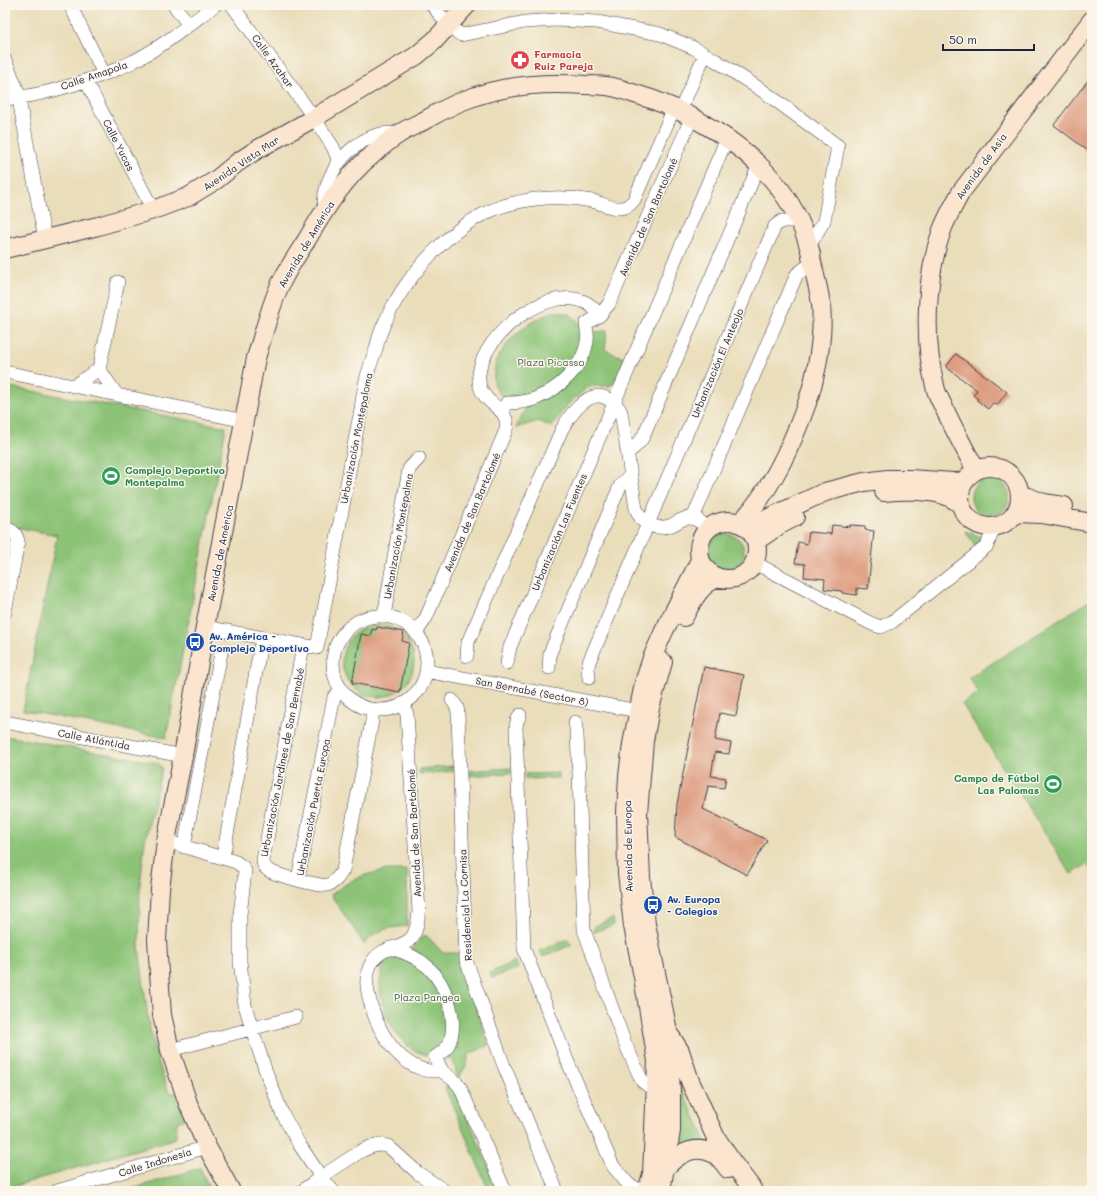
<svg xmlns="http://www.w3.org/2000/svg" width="1097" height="1196" viewBox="0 0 1097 1196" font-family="Mali,sans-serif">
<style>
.green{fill:#8cc377;stroke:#577259}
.building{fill:#dd9a7d}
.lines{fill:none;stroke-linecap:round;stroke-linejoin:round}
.street-casing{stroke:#403e4e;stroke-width:14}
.secondary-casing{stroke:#403e4e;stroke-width:20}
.street{stroke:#fff;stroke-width:13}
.secondary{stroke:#fce5cf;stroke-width:18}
.labels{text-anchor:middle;stroke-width:3;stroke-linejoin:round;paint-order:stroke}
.health-label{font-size:10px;font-weight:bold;fill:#be3a42;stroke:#fbf7ec;text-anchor:start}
.street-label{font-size:10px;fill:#22223b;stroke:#fbf7ec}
.park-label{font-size:10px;fill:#475a50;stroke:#fbf7ec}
.leisure-label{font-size:10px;font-weight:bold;fill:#27864d;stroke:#fbf7ec;text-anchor:start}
.transit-label{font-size:10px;font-weight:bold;fill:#164399;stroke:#fbf7ec;text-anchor:start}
</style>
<rect width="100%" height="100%" fill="#fbf7ec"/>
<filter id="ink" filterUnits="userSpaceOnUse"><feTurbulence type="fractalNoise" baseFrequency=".025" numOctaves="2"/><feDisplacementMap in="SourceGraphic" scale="8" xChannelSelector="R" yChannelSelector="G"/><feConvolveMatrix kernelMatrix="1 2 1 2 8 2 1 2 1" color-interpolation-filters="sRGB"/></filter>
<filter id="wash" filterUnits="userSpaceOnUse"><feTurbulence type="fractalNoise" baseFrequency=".012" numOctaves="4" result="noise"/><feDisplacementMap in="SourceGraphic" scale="16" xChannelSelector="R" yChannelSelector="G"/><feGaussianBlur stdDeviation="0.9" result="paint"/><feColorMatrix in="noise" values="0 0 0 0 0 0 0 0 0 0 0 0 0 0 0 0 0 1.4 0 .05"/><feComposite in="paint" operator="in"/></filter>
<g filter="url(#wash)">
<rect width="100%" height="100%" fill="#eaddba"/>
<path class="green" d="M553 312C578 311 574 324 592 331 596 333 603 331 607 330L605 350 626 359 615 383 609 386H593L587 388 569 403 551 427 538 421 516 428 527 405C520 403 512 402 506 399 499 396 494 387 494 379 492 347 527 322 553 312Z
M5 386 226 427 166 738 23 710 57 535 5 525Z
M971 497a19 19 0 1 1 38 0a19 19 0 1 1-38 0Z
M965 531 985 538 975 545Z
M708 552a18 18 0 1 1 36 0a18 18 0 1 1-36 0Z
M1092 599V871L1087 864 1071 874 962 704 979 693 969 678Z
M342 661a36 36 0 1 1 72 0a36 36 0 1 1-72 0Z
M5 736 158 763 162 768 145 841 140 885 139 948 149 1025 159 1064 169 1093H178L188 1118 177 1122 176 1138 5 1189Z
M454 766 455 771 419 774V769Z
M511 768V773L469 776V771Z
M559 773V778L525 779V774Z
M387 870H407V926C388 928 377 929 364 944L331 895C351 879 361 875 387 870Z
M613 918 614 925 594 932 595 926Z
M422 936H427L443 953H460L473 999 489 1045 469 1054C467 1064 464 1071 458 1078 456 1073 455 1063 450 1059 446 1055 432 1057 426 1055 423 1054 420 1053 418 1052 392 1041 372 994 383 968 390 954 403 956 413 948 417 945 419 941 422 936Z
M568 939 571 945 543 957 540 951Z
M515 961 518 968 492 978 490 973Z
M678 1082 709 1146 675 1152Z
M453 1084 499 1191H489L445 1088Z
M200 1168 211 1191H125Z"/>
<g id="blocks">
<path class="building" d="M1092 75V154L1054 125Z
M956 354 1007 392 997 405 993 403 988 409 977 400 978 399 973 395 977 390 946 367Z
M832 525 850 527V525L865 526V530L874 531 868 589 857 588V595L842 593V591L824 589 825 579 804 577 805 564 795 563 798 542 807 544 809 532 831 534Z
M377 627 404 632 402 641 409 643 400 692 352 683 361 634 371 636 372 629 376 630Z
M704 667 744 675 736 716 720 713 715 740 731 743 729 754 715 752 711 776 726 778 724 788 708 786 703 809 767 840 747 875 675 837 677 804Z"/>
</g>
</g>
<g filter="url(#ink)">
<use href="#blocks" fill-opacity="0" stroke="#403e4e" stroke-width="1"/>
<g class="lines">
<g class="street-casing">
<path id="street" d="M70 5 104 74
M174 5 189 25
M232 5 314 118 333 147 338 159 335 168
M432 5 449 26 461 35 525 22 556 20 597 22 660 34 694 48 715 60 763 91 838 146 824 221 809 246
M5 60 17 89 45 240
M86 81 153 210
M5 99C40 96 79 84 112 71 119 68 127 65 134 61 163 46 189 25 215 5
M680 111 705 54
M325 210C324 203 324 196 326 189 334 159 366 128 399 134
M99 369 118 282
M5 372 245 421
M74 386 99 369 117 395
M501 411 507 403C517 403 528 402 537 398 560 388 583 367 587 342 588 336 587 330 586 324L600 315 609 304 692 117
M628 452C636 447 640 443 644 435L759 165
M693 518 797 274 812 263
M5 528C13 530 17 534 18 542L5 612
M755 563 872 624 881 627 892 622 987 546 994 527
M384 616 409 469 419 458
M333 663a47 47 0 1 1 94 0a47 47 0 1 1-94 0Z
M205 627 312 647
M416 633 426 618 506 430C512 404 476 407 479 374 483 334 548 283 587 303 592 306 596 311 600 315
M303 646 263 860C263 864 265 868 268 870 275 875 321 887 328 885 336 882 339 876 343 870L372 721V709
M317 648C327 594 337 539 347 484 351 461 355 438 360 415 362 403 363 391 366 380 369 369 372 359 376 349 378 340 381 330 385 322 407 273 456 218 510 204 537 197 565 196 592 201 602 203 611 209 620 208 626 208 630 205 634 200L674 108
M467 656 468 642 562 429C568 418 584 395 599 396 602 396 606 398 608 399 615 402 618 406 621 412L636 509C638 513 640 517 642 520 650 528 663 529 672 525 678 522 682 518 689 518 697 518 702 523 708 528
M507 663 510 647 727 138
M549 668 550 653 620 486 625 480 631 476
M426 671 638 711
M589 678 588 668 589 662 775 226 782 221H799
M452 700 457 707 458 713 466 960 504 1066 557 1191
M402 704 407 714 419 912C418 920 417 929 413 936 404 950 381 944 371 964 364 977 367 991 371 1005 379 1033 398 1065 429 1071 433 1071 438 1071 442 1071
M520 715 517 721 516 727 524 949 569 1065 613 1166 628 1184 642 1191
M5 722 183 756
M575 722 577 735 579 775 584 930 624 1041 642 1081 647 1085 657 1088
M166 841 236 862 243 867 245 871 240 915V961L245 1005 252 1029 265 1069 282 1113 299 1144 321 1177 333 1191
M184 847 221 653
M223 857 262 638
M298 879 334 697 341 690
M390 948C405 952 417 957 428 967 446 984 461 1024 447 1047 444 1051 440 1054 435 1057L442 1071 455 1081 460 1087 505 1191
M170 1050 296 1017
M57 1191 207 1147
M302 1191 321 1177 361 1151 370 1147 379 1145 388 1146 418 1173 445 1191"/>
</g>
<g class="secondary-casing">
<path id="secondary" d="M5 249 98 226 153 210 188 197 216 180 238 162 258 149 314 118 416 56 434 41 467 5
M960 497a30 30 0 1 1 60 0a30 30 0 1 1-60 0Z
M976 470C965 450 954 429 944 408 941 401 936 393 935 386 923 338 926 276 942 230 947 217 954 205 961 192L1092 20
M884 492C902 490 927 490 944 495 950 497 956 501 961 504
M1020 494 1044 503 1064 506
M1016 513 1042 514 1092 523
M699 550a29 29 0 1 1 58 0a29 29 0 1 1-58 0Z
M747 528 825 492 864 482 888 479H910L953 482H960L966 479
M756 541 778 526 795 517
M684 617C692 602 700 584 718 578
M671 1037 680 1051 690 1081 715 1136 732 1162 751 1187 753 1191
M666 1167C680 1153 696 1143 716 1155 720 1158 725 1165 728 1169
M231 1191 207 1147 188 1103 170 1050 162 1015 159 973 157 939 160 889 166 841 183 756 205 627 256 358C264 333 270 306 281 283 288 268 297 255 306 241 322 214 339 186 362 164 373 154 386 142 399 134 408 128 418 124 427 119 439 112 452 105 465 100 503 85 545 82 585 85 594 85 603 85 612 87 619 88 626 91 632 93 661 101 689 114 714 130 758 157 795 197 809 247 811 252 811 257 812 262 815 276 819 290 821 304 824 335 817 374 807 403 792 445 771 491 740 523
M647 1191 652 1174 657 1061 643 977 633 926 627 873 626 812 628 776 632 744 644 683 652 658 664 631 700 560
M661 1191 671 1131V1092L668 1031 646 924 641 877 638 813 644 741 650 708 663 662"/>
</g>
<use href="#street" class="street"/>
<use href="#secondary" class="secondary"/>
</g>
</g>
<defs>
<g id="pharmacy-disc" transform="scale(1)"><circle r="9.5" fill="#e0444e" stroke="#fbf7ec"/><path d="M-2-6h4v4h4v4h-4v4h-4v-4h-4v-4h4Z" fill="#fff"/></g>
<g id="stadium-disc" transform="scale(1)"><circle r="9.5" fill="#2e9e5b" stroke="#fbf7ec"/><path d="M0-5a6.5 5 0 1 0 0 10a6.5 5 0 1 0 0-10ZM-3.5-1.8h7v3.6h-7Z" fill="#fff"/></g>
<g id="bus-disc" transform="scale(1)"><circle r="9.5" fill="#1a4fb4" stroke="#fbf7ec"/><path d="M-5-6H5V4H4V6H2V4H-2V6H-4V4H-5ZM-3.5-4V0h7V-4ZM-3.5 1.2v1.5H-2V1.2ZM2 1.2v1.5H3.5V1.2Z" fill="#fff"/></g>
</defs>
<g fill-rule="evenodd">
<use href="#pharmacy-disc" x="520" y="60"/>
<use href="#stadium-disc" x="111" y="476"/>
<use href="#bus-disc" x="195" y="642"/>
<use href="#stadium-disc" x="1053" y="784"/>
<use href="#bus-disc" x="653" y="905"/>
</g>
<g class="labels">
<g class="health-label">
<text x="534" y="58">Farmacia<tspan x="534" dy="12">Ruiz Pareja</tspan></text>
</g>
<g class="street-label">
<text transform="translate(273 61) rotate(54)" y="4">Calle Azahar</text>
<text transform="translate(94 75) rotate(-19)" y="4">Calle Amapola</text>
<text transform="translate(119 145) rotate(63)" y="4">Calle Yucas</text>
<text transform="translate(241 163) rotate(-34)" y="4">Avenida Vista Mar</text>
<text transform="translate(981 166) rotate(-54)" y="4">Avenida de Asia</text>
<text transform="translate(648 217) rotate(-66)" y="4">Avenida de San Bartolomé</text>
<text transform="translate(306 244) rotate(-59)" y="4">Avenida de América</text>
<text transform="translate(717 363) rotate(-67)" y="4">Urbanización El Anteojo</text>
<text transform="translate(356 438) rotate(-79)" y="4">Urbanización Montepaloma</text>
<text transform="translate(472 512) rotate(-67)" y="4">Avenida de San Bartolomé</text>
<text transform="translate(559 532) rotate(-67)" y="4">Urbanización Las Fuentes</text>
<text transform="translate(398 536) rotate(-80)" y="4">Urbanización Montepalma</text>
<text transform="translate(220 553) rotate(-79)" y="4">Avenida de América</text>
<text transform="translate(532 691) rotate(11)" y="4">San Bernabé (Sector 8)</text>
<text transform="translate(94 739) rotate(11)" y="4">Calle Atlántida</text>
<text transform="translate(282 762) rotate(-79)" y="4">Urbanización Jardines de San Bernabé</text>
<text transform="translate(313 807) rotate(-79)" y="4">Urbanización Puerta Europa</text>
<text transform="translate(414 833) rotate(-93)" y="4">Avenida de San Bartolomé</text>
<text transform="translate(628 846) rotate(-91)" y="4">Avenida de Europa</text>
<text transform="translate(465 905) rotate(-93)" y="4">Residencial La Cornisa</text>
<text transform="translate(155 1162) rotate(-17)" y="4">Calle Indonesia</text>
</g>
<g class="park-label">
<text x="551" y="366">Plaza Picasso</text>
<text x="427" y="1001">Plaza Pangea</text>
</g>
<g class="leisure-label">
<text x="125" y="474">Complejo Deportivo<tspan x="125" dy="12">Montepalma</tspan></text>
<text x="1039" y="782" text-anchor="end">Campo de Fútbol<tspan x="1039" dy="12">Las Palomas</tspan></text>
</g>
<g class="transit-label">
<text x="209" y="640">Av. América -<tspan x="209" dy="12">Complejo Deportivo</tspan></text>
<text x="667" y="903">Av. Europa<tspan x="667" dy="12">- Colegios</tspan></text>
</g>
</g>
<rect width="1097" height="1196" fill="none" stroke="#fbf7ec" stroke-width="20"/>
<path d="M943 44v6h91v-6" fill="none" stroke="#22223b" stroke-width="2"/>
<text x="949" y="44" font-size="12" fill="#22223b" stroke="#fbf7ec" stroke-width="3" paint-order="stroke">50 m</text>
</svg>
